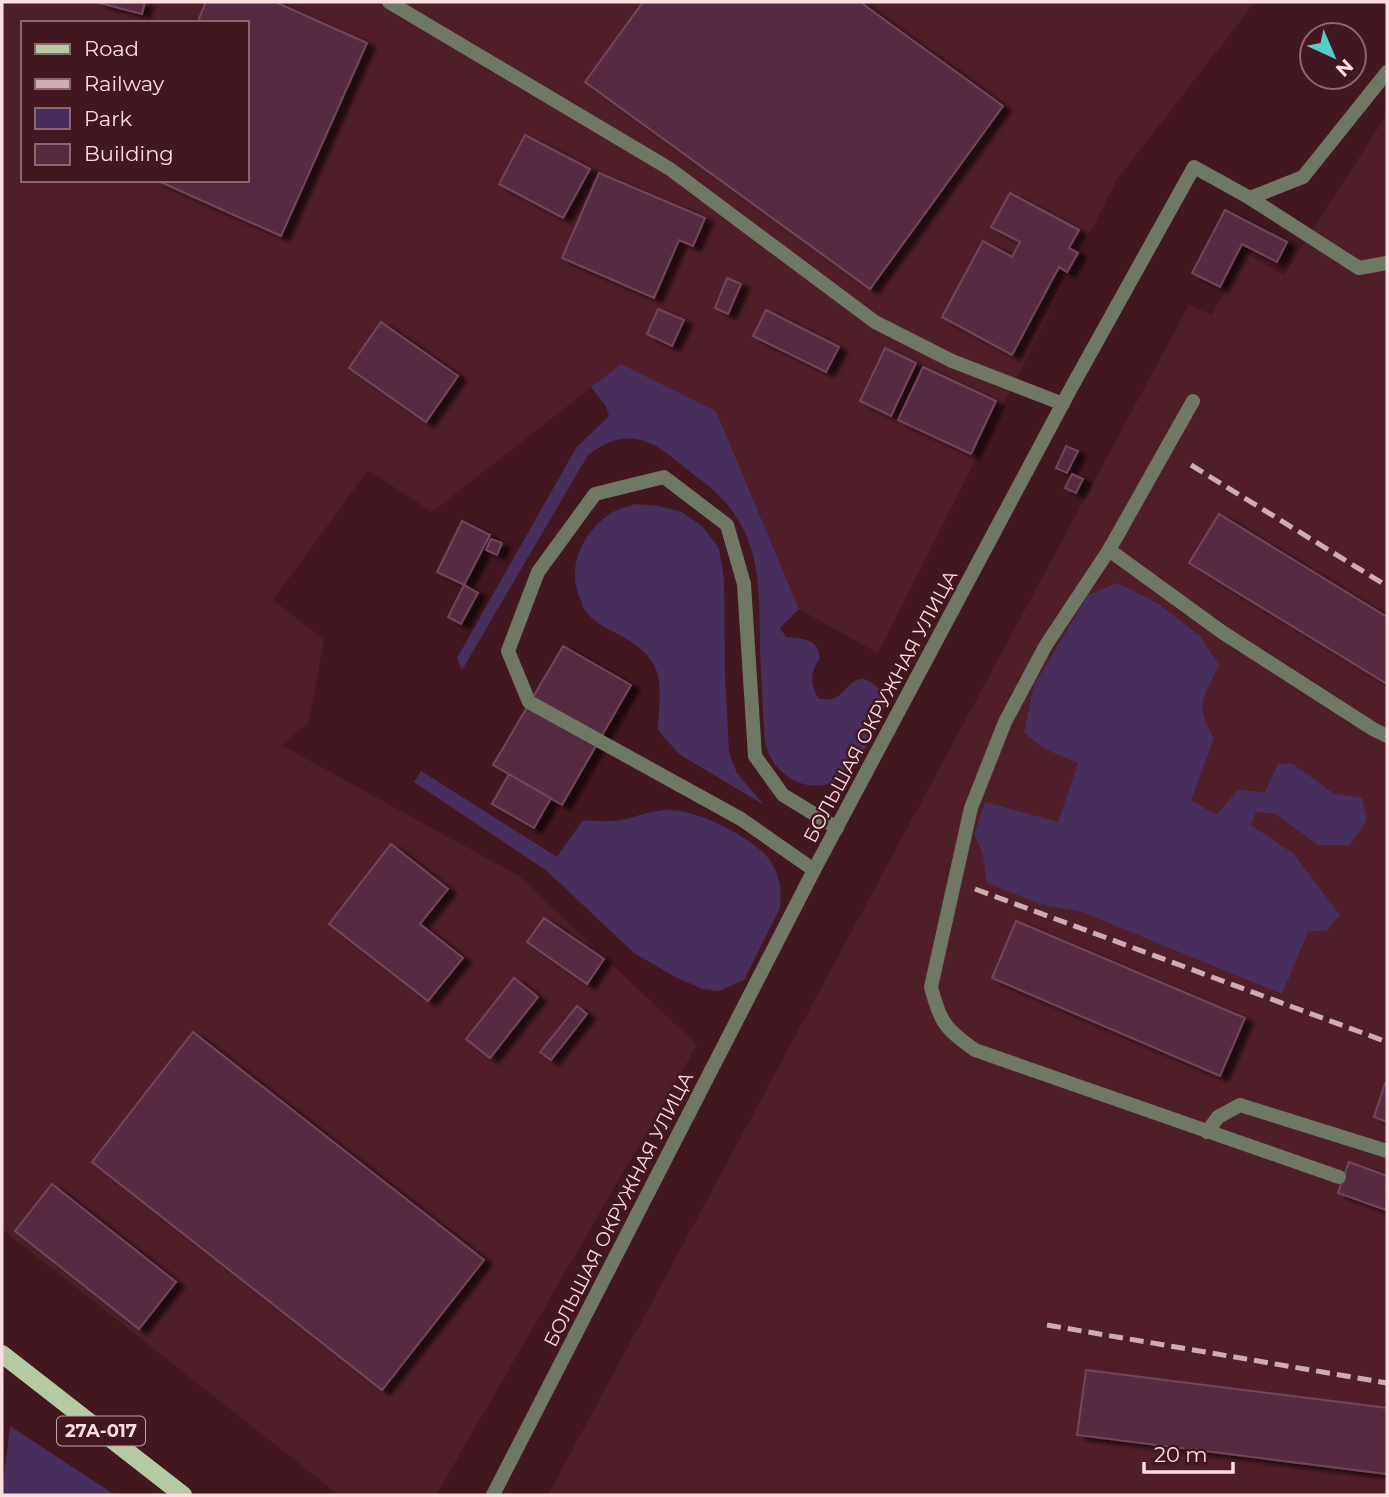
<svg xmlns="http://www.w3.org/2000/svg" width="1389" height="1497" viewBox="0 0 1389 1497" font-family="Montserrat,sans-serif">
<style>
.built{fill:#501e29;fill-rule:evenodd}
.green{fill:#482e5c}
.building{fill:#562c41;stroke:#71455a;stroke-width:2;filter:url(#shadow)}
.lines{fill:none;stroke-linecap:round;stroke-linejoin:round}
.service{stroke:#6e7865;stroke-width:14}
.minor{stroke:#6e7865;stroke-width:14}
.primary{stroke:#b5c9a2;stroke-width:18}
.rail{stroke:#ceadb2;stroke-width:5;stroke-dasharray:14 7;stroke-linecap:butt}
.labels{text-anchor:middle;stroke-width:5;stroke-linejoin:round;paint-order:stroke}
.shield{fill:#421720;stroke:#c4a2a7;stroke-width:2}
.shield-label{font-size:18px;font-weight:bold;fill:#fcdee1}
.street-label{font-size:19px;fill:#fcdee1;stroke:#421720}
</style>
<defs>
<filter id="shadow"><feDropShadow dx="8" dy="4.5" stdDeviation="2" flood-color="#0009"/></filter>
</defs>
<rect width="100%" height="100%" fill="#421720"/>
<path class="built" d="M2 2H1255L1116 181 878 653 799 609 716 411 621 364 432 512 368 470 273 600 324 640 309 722 281 745 519 876 697 1045 436 1495H339L2 1229ZM23 23H247V180H23Z
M1387 114V1495H548L1189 305 1212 315 1245 253 1284 275Z"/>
<path class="green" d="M621 364 716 411 799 609 780 628 786 637C804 639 817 638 820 658 810 672 810 684 818 698 848 707 846 670 869 681 877 685 884 694 884 703 885 713 877 724 873 733 867 744 862 757 855 767 839 787 808 792 787 776 775 767 768 756 765 741 763 711 761 681 760 650 759 601 763 554 733 512 719 491 693 475 674 459 645 434 619 431 588 455L462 670 457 658 576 448 609 416 606 406 591 387Z
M635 504 659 506 682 512 702 526 719 548 724 579 725 676 729 753 737 773 764 805 679 754 658 730C658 710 664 683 654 665 636 635 607 635 587 613 583 609 582 603 580 598 566 567 583 532 610 514 617 509 627 507 635 504Z
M1117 583 1157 603 1200 636 1219 665C1203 698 1194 705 1214 738L1191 800 1216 815 1238 790 1265 792 1278 764H1293L1333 793 1362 798 1367 820 1350 845H1318L1276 814 1256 812 1251 825 1294 854 1340 915 1327 930 1308 932 1282 994 1082 912 1040 904 987 883 982 851 974 835 985 802 1058 822 1078 763 1045 749 1024 733 1034 685 1088 595Z
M421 771 557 857 583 820C595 821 608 822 621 820 636 817 652 810 668 810 695 808 757 839 771 862 780 876 782 892 780 908L744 980 719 991 703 989 677 978 634 953 547 871 414 782Z
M10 1426 115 1495H2Z"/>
<path class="building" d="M96 2H145L142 14Z
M206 2H275L367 43 281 236 156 180H247V23H197Z
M643 2H860L1003 106 870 289 585 82Z
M525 135 590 169 563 218 499 184Z
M599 173 705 218 693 246 679 240 654 298 562 258Z
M1010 193 1079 230 1069 248 1078 253 1067 272 1059 267 1012 355 942 317 983 241 1012 257 1020 242 991 227Z
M1225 210 1287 242 1277 262 1242 244 1220 287 1192 273Z
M727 278 741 284 728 314 715 308Z
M658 309 684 320 672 346 647 334Z
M766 310 839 347 826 372 753 336Z
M381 322 458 376 426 422 349 368Z
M885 348 916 363 891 416 860 401Z
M923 367 996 401 971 454 898 420Z
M1066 446 1078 451 1067 473 1056 468Z
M1072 474 1083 479 1076 493 1065 488Z
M1219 514 1387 617V684L1189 563Z
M462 521 490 535 464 585 437 572Z
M491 539 502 543 497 555 486 550Z
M464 585 478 593 461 624 448 617Z
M563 646 631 685 562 805 493 765Z
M509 774 551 798 534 828 492 804Z
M391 844 448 889 420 924 463 958 428 1001 329 924Z
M544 918 604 959 587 984 527 942Z
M1016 921 1245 1018 1220 1076 992 978Z
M514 978 538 997 490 1058 466 1039Z
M577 1006 587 1014 551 1060 540 1052Z
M193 1032 484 1260 382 1390 92 1162Z
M1385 1084 1387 1085V1122L1374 1117Z
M1349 1162 1387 1176 1386 1210 1338 1193Z
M52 1184 176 1282 139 1329 15 1231Z
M1086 1370 1387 1408V1474L1077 1435Z"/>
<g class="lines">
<path class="service" d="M389 2 670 169 875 322 952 361 1063 404
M1250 198 1359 268 1387 263
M1193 401 1109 550 1222 632 1373 729 1387 736
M1109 550 1046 645 1005 722 971 808 931 987C940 1022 945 1029 975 1050L1339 1177
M814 870 741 819 529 702 508 651 538 572 595 494 664 477 727 525 744 584 755 756 783 795 837 828
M1207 1132 1218 1117 1240 1105 1387 1151"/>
<path class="minor" d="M493 1495 814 870 1070 390 1194 167 1250 198 1303 177 1387 72"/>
<path class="primary" d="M2 1354 183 1495"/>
<path class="rail" d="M1191 465 1387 586
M975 889 1387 1042
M1047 1325 1387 1383"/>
</g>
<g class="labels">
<rect class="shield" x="57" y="1416.5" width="88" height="29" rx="5"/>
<g class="shield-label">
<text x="101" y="1437">27А-017</text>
</g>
<g class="street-label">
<text transform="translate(880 706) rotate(-62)" y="7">БОЛЬШАЯ ОКРУЖНАЯ УЛИЦА</text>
<text transform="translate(618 1209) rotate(-63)" y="7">БОЛЬШАЯ ОКРУЖНАЯ УЛИЦА</text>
</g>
</g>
<rect width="1389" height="1497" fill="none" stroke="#fcdee1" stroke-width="7"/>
<rect x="21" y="21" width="228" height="161" fill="#421720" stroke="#8c676d" stroke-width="2"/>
<rect x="35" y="44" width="35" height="10" fill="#b5c9a2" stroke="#8c676d" stroke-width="2"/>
<text x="84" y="56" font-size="21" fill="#fcdee1">Road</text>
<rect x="35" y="79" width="35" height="10" fill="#ceadb2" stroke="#8c676d" stroke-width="2"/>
<text x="84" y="91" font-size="21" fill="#fcdee1">Railway</text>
<rect x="35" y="108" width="35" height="21" fill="#482e5c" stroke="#8c676d" stroke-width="2"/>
<text x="84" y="126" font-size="21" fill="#fcdee1">Park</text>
<rect x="35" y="144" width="35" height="21" fill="#562c41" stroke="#8c676d" stroke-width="2"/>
<text x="84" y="161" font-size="21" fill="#fcdee1">Building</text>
<g transform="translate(1333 56) rotate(136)"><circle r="33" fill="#421720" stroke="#8c676d" stroke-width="2"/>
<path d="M0-5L12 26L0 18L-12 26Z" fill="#55cdc6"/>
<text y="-10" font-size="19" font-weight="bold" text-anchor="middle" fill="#fcdee1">N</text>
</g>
<path d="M1144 1462v10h89v-10" fill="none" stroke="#fcdee1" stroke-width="3.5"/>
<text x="1154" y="1462" font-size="21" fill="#fcdee1" stroke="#421720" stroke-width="5" paint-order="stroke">20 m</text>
</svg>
